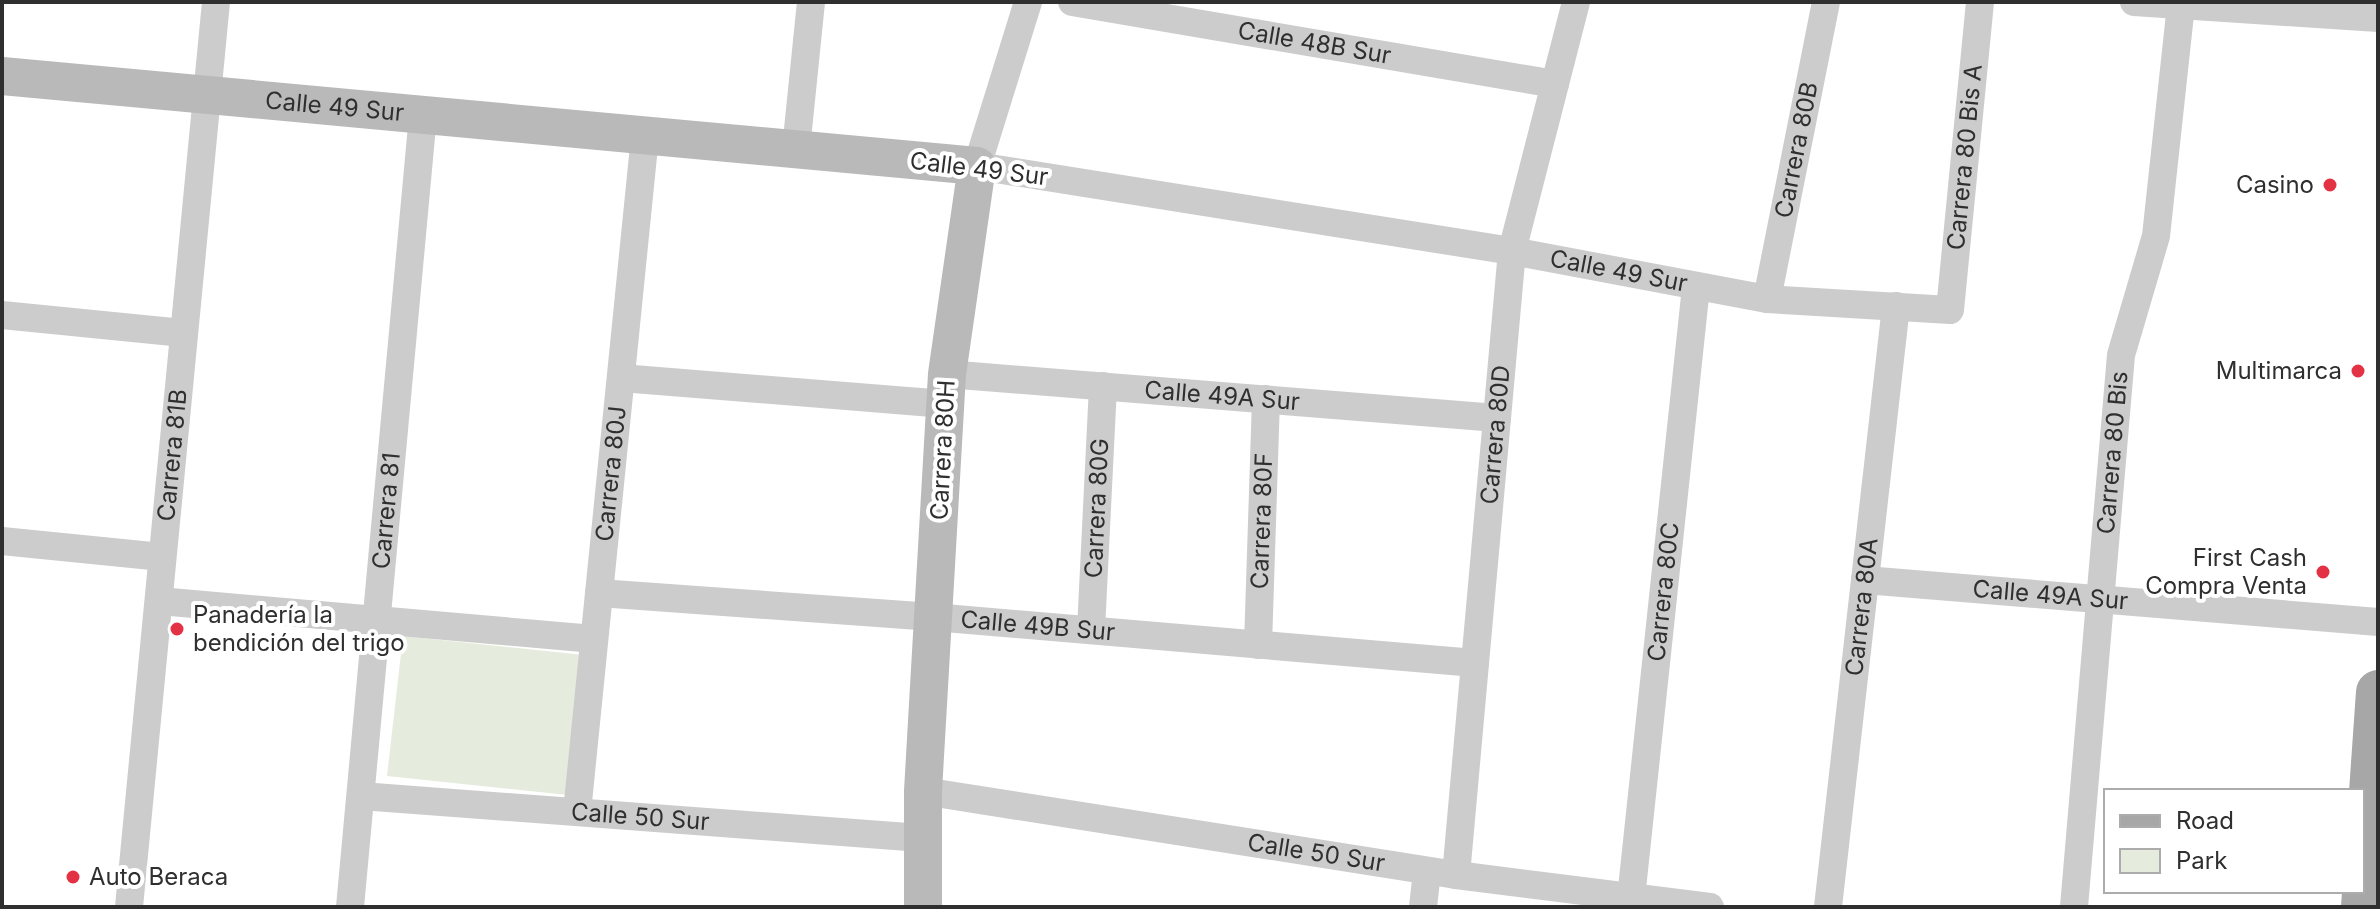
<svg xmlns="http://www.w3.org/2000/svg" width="2380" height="909" viewBox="0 0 2380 909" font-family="Inter,sans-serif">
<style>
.green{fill:#e5ecdd}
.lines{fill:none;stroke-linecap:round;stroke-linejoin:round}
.street{stroke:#ccc;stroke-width:28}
.secondary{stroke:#b9b9b9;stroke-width:38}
.primary{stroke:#a7a7a7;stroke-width:44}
.poi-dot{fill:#e43245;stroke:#fff;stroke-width:3}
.labels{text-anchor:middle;stroke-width:8;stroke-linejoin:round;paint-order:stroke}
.street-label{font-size:24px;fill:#2f2f2f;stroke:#fff}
.poi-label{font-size:24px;fill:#2f2f2f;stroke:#fff;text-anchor:end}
</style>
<rect width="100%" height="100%" fill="#fff"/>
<path class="green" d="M403 636 584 655 568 795 387 776Z"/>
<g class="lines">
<g class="street">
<path id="s1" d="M1028 2 977 166 1512 251 1767 299 1950 310 1980 2"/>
<path id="s2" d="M1072 2 1555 84"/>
<path d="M2134 2 2378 18"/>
<path d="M796 149 811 2"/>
<path id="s3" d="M1767 299 1826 2"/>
<path d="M2 315 183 333"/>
<path id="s4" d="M947 374 1497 418"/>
<path d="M621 378 945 404"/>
<path d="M2 541 162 557"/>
<path id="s5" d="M1865 580 2378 622"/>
<path id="s6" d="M599 593 933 617 1475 663"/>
<path d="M159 601 594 639"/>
<path id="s7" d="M1091 630 1103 386"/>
<path id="s8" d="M1258 645 1266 399"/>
<path id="s9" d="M923 791 1456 875 1710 907"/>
<path id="s10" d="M361 796 921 838"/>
<path id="s11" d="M577 812 645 136"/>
<path id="s12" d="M1456 875 1512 251 1576 2"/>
<path id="s13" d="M1631 898 1696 287"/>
<path id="s14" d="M129 907 216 2"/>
<path id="s15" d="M350 907 423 115"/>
<path d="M1423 907 1427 871"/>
<path id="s16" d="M1828 907 1896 306"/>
<path id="s17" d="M2074 907 2121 355 2156 236 2181 5"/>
</g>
<path class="secondary" id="s18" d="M2 76 977 166 947 374 923 791V907"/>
<path class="primary" d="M2363 907 2378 692"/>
</g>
<g class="poi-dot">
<circle cx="2330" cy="185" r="8"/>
<circle cx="2358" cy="371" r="8"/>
<circle cx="2323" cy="572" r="8"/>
<circle cx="177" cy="629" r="8"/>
<circle cx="73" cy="877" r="8"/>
</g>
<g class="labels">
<g class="street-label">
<text dy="8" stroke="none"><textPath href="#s2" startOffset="246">Calle 48B Sur</textPath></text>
<text dy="8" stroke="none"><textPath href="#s18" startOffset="334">Calle 49 Sur</textPath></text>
<text dy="8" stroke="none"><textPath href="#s3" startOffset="152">Carrera 80B</textPath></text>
<text dy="8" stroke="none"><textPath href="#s1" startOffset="1310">Carrera 80 Bis A</textPath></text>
<text transform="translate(979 169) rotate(7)" y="8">Calle 49 Sur</text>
<text dy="8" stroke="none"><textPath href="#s1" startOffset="822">Calle 49 Sur</textPath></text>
<text dy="8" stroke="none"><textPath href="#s4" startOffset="276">Calle 49A Sur</textPath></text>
<text dy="8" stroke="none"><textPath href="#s12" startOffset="442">Carrera 80D</textPath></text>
<text transform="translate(943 450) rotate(-87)" y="8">Carrera 80H</text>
<text dy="8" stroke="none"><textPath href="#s14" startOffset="454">Carrera 81B</textPath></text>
<text dy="8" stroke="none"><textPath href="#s17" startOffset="456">Carrera 80 Bis</textPath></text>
<text dy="8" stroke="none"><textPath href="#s11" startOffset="340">Carrera 80J</textPath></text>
<text dy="8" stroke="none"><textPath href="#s7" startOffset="122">Carrera 80G</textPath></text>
<text dy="8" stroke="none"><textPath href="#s15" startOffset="398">Carrera 81</textPath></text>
<text dy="8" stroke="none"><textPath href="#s8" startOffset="124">Carrera 80F</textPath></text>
<text dy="8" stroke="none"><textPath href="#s13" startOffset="308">Carrera 80C</textPath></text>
<text dy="8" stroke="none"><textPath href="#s5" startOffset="186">Calle 49A Sur</textPath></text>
<text dy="8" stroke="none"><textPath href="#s16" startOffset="302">Carrera 80A</textPath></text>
<text dy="8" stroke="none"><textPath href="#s6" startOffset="440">Calle 49B Sur</textPath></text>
<text dy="8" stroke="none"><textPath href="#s10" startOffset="280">Calle 50 Sur</textPath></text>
<text dy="8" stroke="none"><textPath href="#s9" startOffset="398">Calle 50 Sur</textPath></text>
</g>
<g class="poi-label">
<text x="2314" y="193">Casino</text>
<text x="2342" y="379">Multimarca</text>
<text x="2307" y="566">First Cash<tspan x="2307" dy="28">Compra Venta</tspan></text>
<text x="193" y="623" text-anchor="start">Panadería la<tspan x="193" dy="28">bendición del trigo</tspan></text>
<text x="89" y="885" text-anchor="start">Auto Beraca</text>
</g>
</g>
<rect width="2380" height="909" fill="none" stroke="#2f2f2f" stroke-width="8"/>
<rect x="2104" y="789" width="260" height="104" fill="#ffffff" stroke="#acacac" stroke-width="2"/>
<rect x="2120" y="815" width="40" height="12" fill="#a7a7a7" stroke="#acacac" stroke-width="2"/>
<text x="2176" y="829" font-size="24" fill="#2f2f2f">Road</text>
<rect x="2120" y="849" width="40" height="24" fill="#e5ecdd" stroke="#acacac" stroke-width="2"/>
<text x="2176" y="869" font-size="24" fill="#2f2f2f">Park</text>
</svg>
